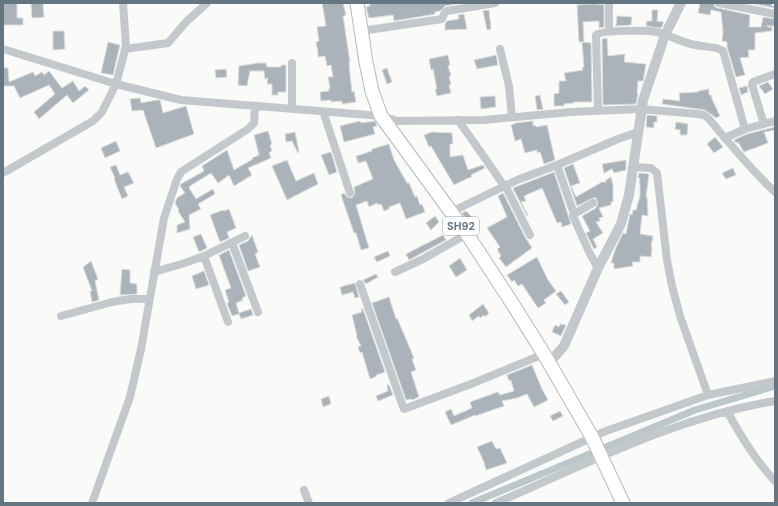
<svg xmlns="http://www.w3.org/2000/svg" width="778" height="506" viewBox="0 0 778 506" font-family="'DM Sans',sans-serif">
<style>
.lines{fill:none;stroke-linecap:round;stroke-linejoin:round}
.canal{stroke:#bbc7cb;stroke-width:7}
.building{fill:#aab3b9;stroke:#dcdcda}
.primary-casing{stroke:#b5babe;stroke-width:15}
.minor{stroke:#c3c8cc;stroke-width:8}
.tertiary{stroke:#c3c8cc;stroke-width:10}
.primary{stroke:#fff;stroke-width:13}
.labels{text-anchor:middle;stroke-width:4;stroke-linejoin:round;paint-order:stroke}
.shield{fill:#fff;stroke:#939fa8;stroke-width:1}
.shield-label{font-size:11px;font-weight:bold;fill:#657683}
</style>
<rect width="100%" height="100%" fill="#fafaf8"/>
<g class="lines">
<path class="canal" d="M472 503 695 410 775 386"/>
</g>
<path class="building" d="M11 3H17V18H23V25H3V4Z
M31 3H43L44 17 32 18Z
M322 3H343L346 15 343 16 350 62H349L350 74 352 92 354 91 356 102 342 104V101L331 102V100L321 101 320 92 329 91V88H330L328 77H333L331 65 327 66 325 56 318 57V52L316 42 319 41 317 27 326 26Z
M370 3H462L445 6 440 11 435 12V14L394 21 393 15 369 18 366 7 370 6Z
M700 3H714L715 7 718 8 750 15 749 27H761L763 17 775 19V26H767L768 27H772V31L755 33V50H748L749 57 740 58 745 75 736 77 727 47V42L722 41 723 32 721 12 711 10 710 15 698 13Z
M750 3H772V6H775V8Z
M593 4 604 5V27L599 28V21L583 22 584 42H579L577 5Z
M489 10 491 29 487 30 483 11Z
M652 10H658L657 21 664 22 661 28 646 26 647 21H652Z
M464 14 467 29 445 30V24L447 21 459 19 458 15Z
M617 16 632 17 631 25 616 26Z
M53 31H64L65 49 53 50Z
M607 38 608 56 625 54 624 62 646 64 643 81H638L637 93H638L636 104 603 105 602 39Z
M108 42 120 45 113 75 101 73Z
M582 42 591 43 592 102H574V103L564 104V106H554V94L559 93V81H566L564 73 583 70 582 68 584 67Z
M448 55 450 65 448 66 451 76H449L451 85H449L451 93 437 96 435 89H437L433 69 431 70 429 59Z
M496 55 498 65 477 69 474 60Z
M258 63H266L267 67H281V65H286V92H278V95H272V84H267L268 78 265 79 264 71H250L247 86 238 85 239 66Z
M3 68H8L9 82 33 72 35 76 42 72 44 75 49 71 62 88 73 81 79 91 85 86 89 90 73 103 67 95 39 119 34 112 55 94 49 85 20 98 14 86H3Z
M387 68 392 82 387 84 382 70Z
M226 69 227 77 216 78 215 70Z
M768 82 773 89 765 94 759 86Z
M747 86 748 92 741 95 739 88Z
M709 89V95H711L712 99 720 116 716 118 705 110 662 104 663 99 680 101 679 93 698 92V91Z
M540 95 543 109 537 110 535 96Z
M495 96 496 107 481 109 480 97Z
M140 98 141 103 157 100H160L163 113 186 106 194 134 156 148 143 110 132 111 130 99Z
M647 115 657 116V122H654V128L646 127Z
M360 121 361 123 375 121 377 126 373 127 375 134 344 142 340 126Z
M533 121V126L535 125 536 127 547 125 555 160 544 164 540 152 537 153V150L525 153 521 139 515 141 511 125 516 123Z
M676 122 688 124 687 135H680V130L675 129Z
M775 127V130L764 132 768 143 744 152 738 142 736 143 734 140 747 134Z
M268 131 272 144 270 145 272 151 269 152 271 158 248 168 252 175 234 186 229 175 218 183 211 173 190 186 189 188 196 199 213 189 215 194 198 204 201 209 189 215 190 229 177 233V225L185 222 178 211 179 210 175 203 177 198 185 193 180 186 181 184 204 171 202 166 227 150 234 170 253 159 252 158 259 155 254 135Z
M295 132 299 152 298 153 292 141 286 142 285 134Z
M432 132 452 133 453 144H450V157L463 155 468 170 483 165 485 168 471 175 472 177 466 179 454 185 431 146 429 147 424 135Z
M715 137 723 147 714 153 707 144Z
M116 141 120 151 105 158 101 148Z
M389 144 394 160 407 183H409L415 197 417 196 420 205 422 204 425 212 406 219 400 203 389 207V209L384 211 381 204 378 205 377 203 369 207 367 201 356 205 369 248 361 250 356 233H354L341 195 344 193 347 197 352 198 355 194 354 187 373 179 366 161 358 163 356 156 372 151V149Z
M331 152 337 172 329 175 321 155Z
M287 160 296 181 314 173 318 184 287 200 272 166Z
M626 160V170L614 173 612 169 604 173 602 164Z
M573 164 580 183 571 186 576 197 602 182H606V180L611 177 613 185V202H611V205L599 208 603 217 599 218 600 221 596 222 603 233 593 239 597 247 594 249 586 233 590 231 582 216 596 208 598 203 596 198H593L577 206 564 168Z
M116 165 120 175 128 172 134 183 124 187 128 196 122 199 114 179 115 178 110 167Z
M733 168 736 175 726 179 722 173Z
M554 172 571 224 562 227 561 222 557 223 542 188 524 196 526 201 521 202 528 215 527 216 513 188Z
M639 173 649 174 646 197H647L648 216 642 215 640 234 653 236 651 247H652L651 257 640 256V262H632L633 266 614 269V263H611L615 250 623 233 626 234 630 214 632 215 633 210H636L640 196V183H639L640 178H638Z
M503 193 525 237 532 248 506 267 499 258 501 256 497 249 500 247 487 228 507 217 498 196Z
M229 209 236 228 227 232 229 238 220 242 210 215 223 210 224 211Z
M466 211 473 218 468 222 462 213Z
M435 216 439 222 431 230 426 223Z
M201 234 207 248 199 252 193 237Z
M252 235 258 252 255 254 260 267 248 271 239 245 248 241Z
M443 235 446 240 409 260 406 254Z
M229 250 246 296 242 298 243 300 236 303 239 313 251 309 253 315 241 319 239 314 232 316 227 303 229 302 225 290 231 288 219 255Z
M388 251 390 256 377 262 374 257Z
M537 257 548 280 556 291 544 300 546 303 538 308 522 284 518 286 514 280 512 282 507 275Z
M460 258 467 270 456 277 449 266Z
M91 261 98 279 95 281 99 300 92 302 90 291H92L83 267Z
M122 269 130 270V283L137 284V294L120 295Z
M204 271 209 285 196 289 192 276Z
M376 274 378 277 366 284 363 280Z
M355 283 359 297 355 298 353 292 342 295 340 287Z
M561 291 569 302 565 305 556 294Z
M389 297 396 319 397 318 414 358 412 359 416 370 411 372 419 397 412 400 411 399 406 400 372 303Z
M483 304 489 313 485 317 484 315 480 318 479 316 472 321 469 315Z
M361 309H363L385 372 376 375 377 376 370 379 362 352 360 353 358 347 361 346 356 336H357L352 315 362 312Z
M560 324 566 325 561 336 552 332 555 325 559 327Z
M532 365 542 389 548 400 534 407 527 394 517 398 502 401 504 406 475 416V415L451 425 445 412 451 409 454 416 472 408 470 402 498 392 500 395 514 391 511 380 509 381 507 375Z
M387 385H389L393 395 378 401 376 396 388 391Z
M329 396 331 404 323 407 321 399Z
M560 411 563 416 553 421 550 416Z
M492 441 496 449 500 448 507 463 486 470 484 462 477 447Z"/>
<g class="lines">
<g class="primary-casing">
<path id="primary" d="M357 3 366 62 372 91 381 116 467 234 512 303 544 354 592 437 623 503"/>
</g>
<path class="minor" d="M719 3 775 14
M361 31 442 19 445 12 447 11 495 3
M609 31V3
M3 49 116 84 181 100 381 116 398 121 484 120 570 112 641 109 698 114 704 115 709 119C730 144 751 170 775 192
M125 49 168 43 186 22 207 3
M500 49 509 86 512 117
M292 108V63
M323 111 350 193
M598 111 596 35C601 30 649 30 657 32 670 35 682 43 696 45 704 47 716 46 723 51L745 129
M458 120 487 161 504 186
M764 124 752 85 753 82 775 74
M725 138 745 129 775 121
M557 165 574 214
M634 167 651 168 657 173 667 260 672 286 680 316 708 395
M3 173 93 121 102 112 116 84 124 54 126 46 123 3
M505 185 530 235
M593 203 574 214 573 216 589 252 598 268
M451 212 517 180 557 165 618 139 638 132
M232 243 258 312
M204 256 228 322
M154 272 185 263 204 256 245 236
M395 272 423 259 467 234
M360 284 402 404 404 409 471 384 544 354
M61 316 112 302 131 299H149
M727 411C741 436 755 460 775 481
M304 490 309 503
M92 503 130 397 141 349 164 218 177 179 181 172 187 168 248 129 254 123 255 106
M449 503 606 431 708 395 775 381
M496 503C587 464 676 417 775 401"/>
<path class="tertiary" d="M549 363 564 346 598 268 621 224 629 195 643 100 665 35 681 3"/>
<use href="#primary" class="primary"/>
</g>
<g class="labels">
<rect class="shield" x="443" y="217" width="36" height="18" rx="3"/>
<g class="shield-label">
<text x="461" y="230">SH92</text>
</g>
</g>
<rect width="778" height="506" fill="none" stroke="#657683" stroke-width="8"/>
</svg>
